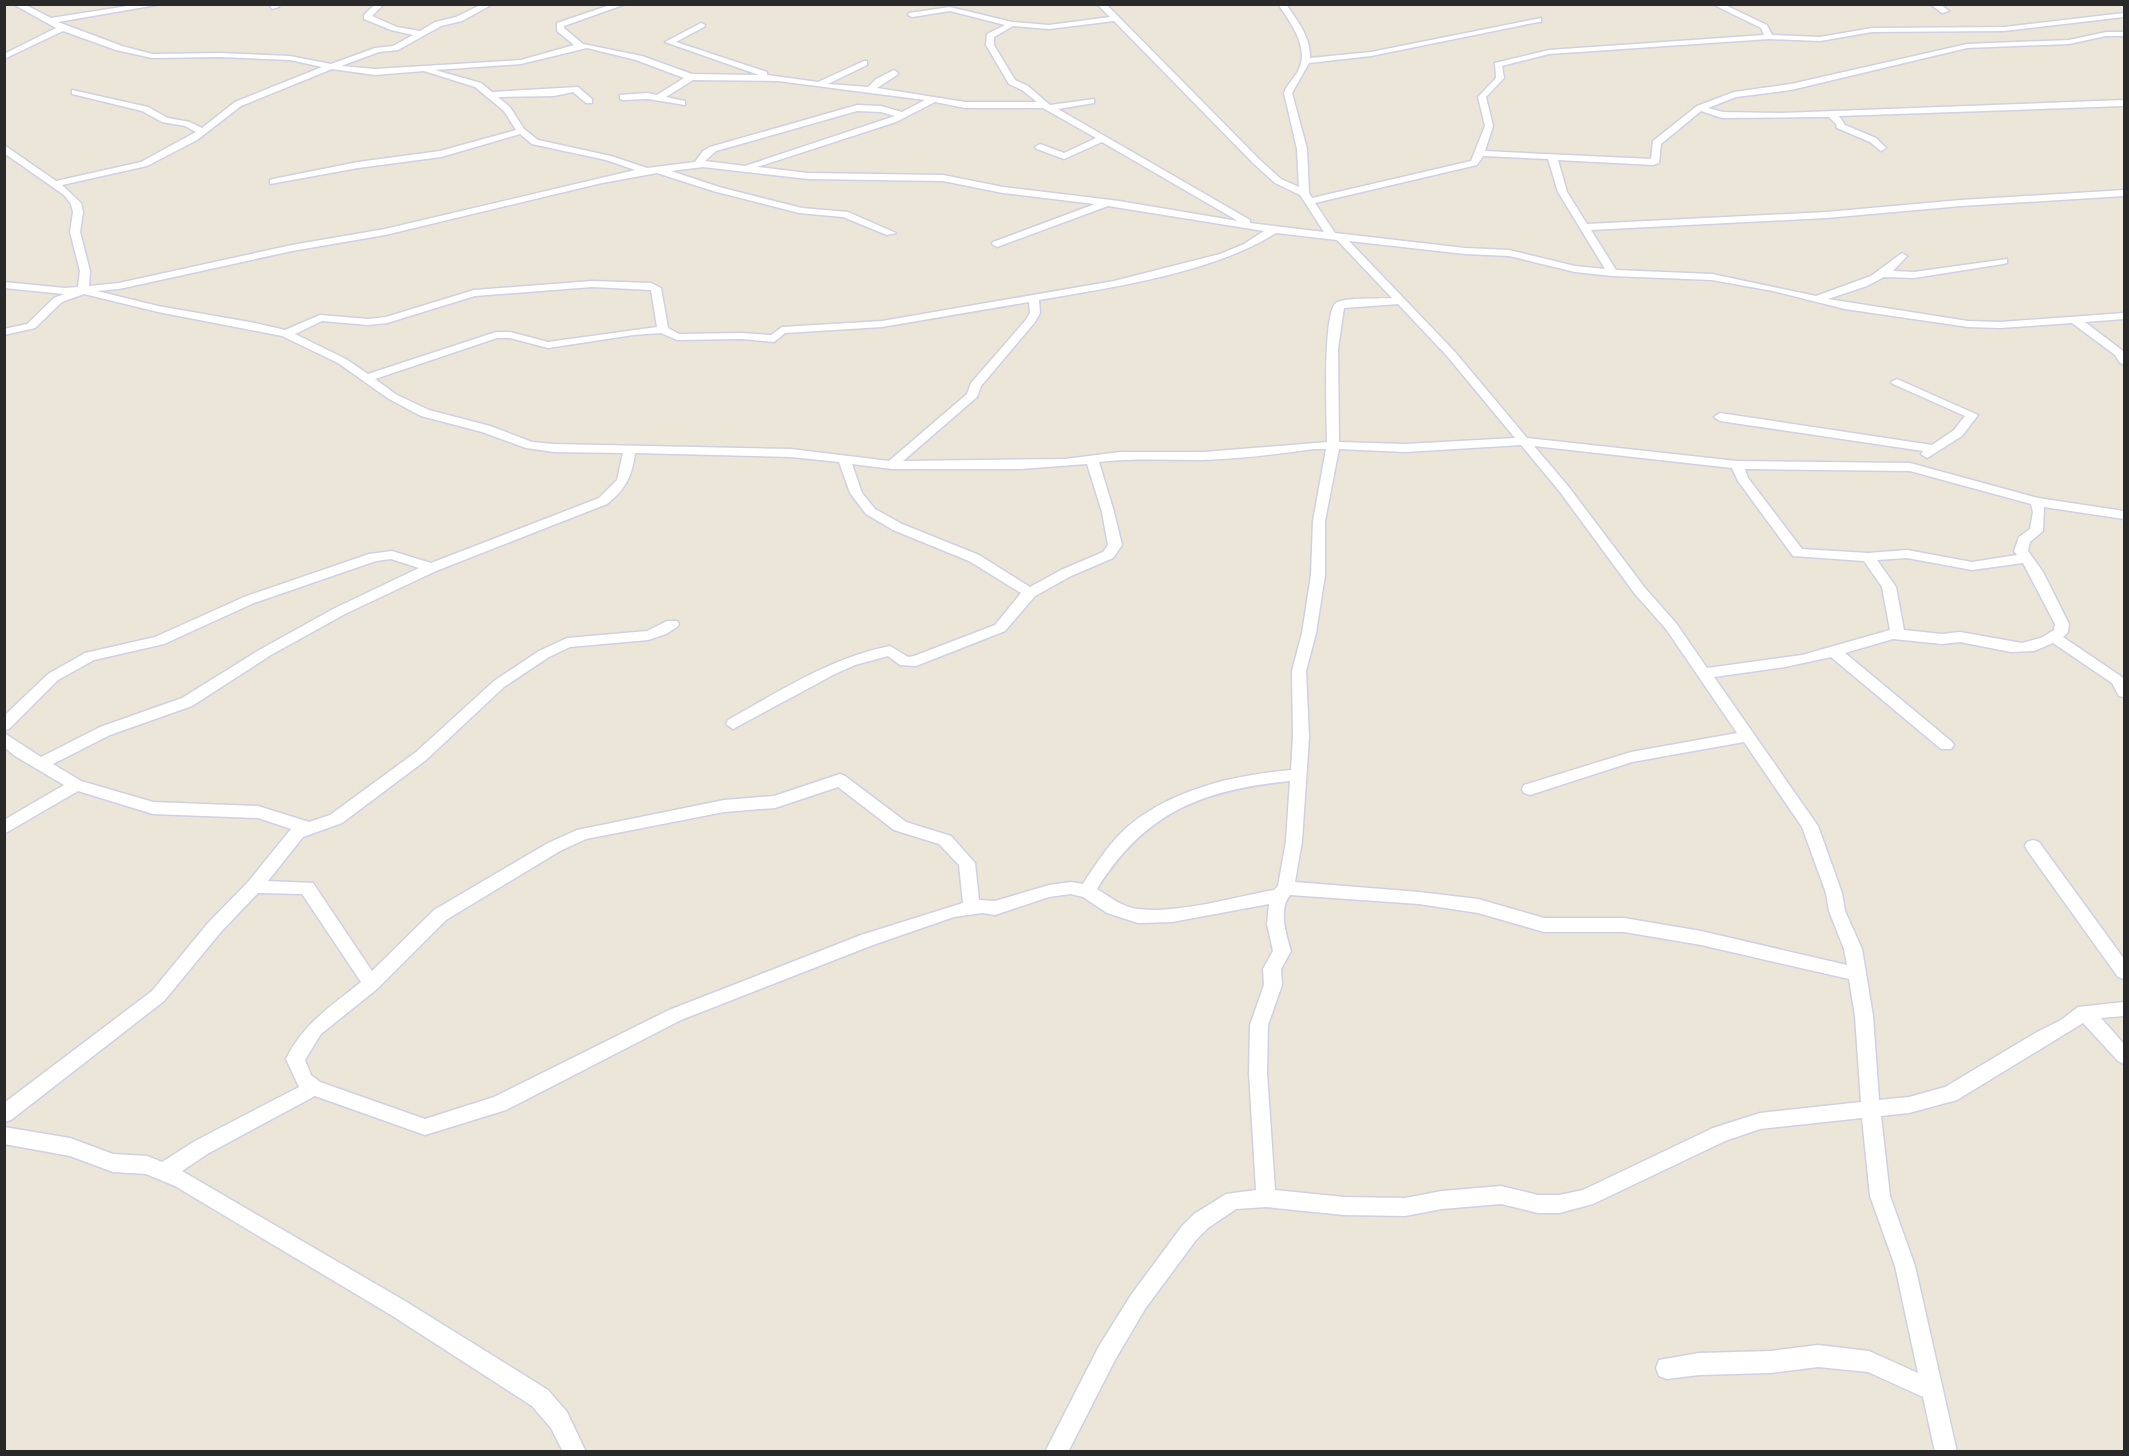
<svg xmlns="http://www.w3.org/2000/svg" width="2129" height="1456" viewBox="0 0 2129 1456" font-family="'Nunito Sans',sans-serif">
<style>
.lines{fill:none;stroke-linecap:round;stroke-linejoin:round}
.street-casing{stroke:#cfd0e3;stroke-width:3}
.street{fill:#fff;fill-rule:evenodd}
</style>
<rect width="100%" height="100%" fill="#ece6d9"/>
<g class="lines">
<g class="street-casing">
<path id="street" d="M13 4H24L51 18 140 4H162L58 22 122 46 152 54 220 53 290 56 331 64 375 48 393 46 413 35 391 30 364 19V15L375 4H384L372 16 397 27 420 31 435 22 456 17 482 4H493L462 21 441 26 398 50 379 52 341 66 375 69 521 60 574 45 557 31V23L613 4H626L564 26V28L583 44 642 56 692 74 759 75 665 42 701 23 705 25 704 27 676 42 767 72V75L818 82 864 61H867V65L828 84 868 87 876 79 894 70 898 73 897 75 877 88 965 102H1037L1022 90 1009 84 986 45 987 34 1005 25 950 11 912 17 908 15 909 13 950 7 1012 22 1049 25 1110 17 1097 4H1106L1260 160 1281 179 1299 187 1297 149 1284 93C1287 84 1295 78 1299 69 1309 47 1291 23 1278 4H1286C1297 20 1311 38 1310 58L1371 52 1541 18V22H1538L1371 56 1309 63 1292 93 1307 149 1309 193 1312 198 1471 161 1485 126 1478 97 1496 78 1495 63 1549 50 1764 35 1761 28 1712 4H1723L1767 25 1772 35 1820 37 1872 28 2004 27 2124 13V17L2004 31 1872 32 1820 41 1769 39 1549 54 1502 66 1504 78 1486 97 1493 126 1485 151 1651 159 1653 141 1697 106 1734 92 1791 84 1967 44 2069 40 2106 32H2124V36H2106L2069 44 1967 48 1791 90 1736 97 1708 108 1723 112 1781 113 2124 100V106L1839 116 1845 125 1876 138 1886 148 1881 151 1870 142 1837 128 1836 124 1829 117 1722 118 1701 111 1661 144 1659 163 1653 165 1558 160 1567 192 1587 224 1826 212 1961 200 2124 190V196L1961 206 1826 218 1591 230 1616 270 1712 274 1816 296 1871 276 1902 253 1907 256 1893 271 1914 272 2007 259V263L2003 264 1914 278 1884 277 1867 286 1828 299 1968 321 2000 322 2124 313V319L2085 322 2123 351 2124 364 2120 363 2115 355 2072 323 2000 328 1968 327 1845 309 1773 291 1712 280 1612 276 1575 272 1509 256 1465 254 1349 241 1455 352 1527 438 1737 461 1910 463 2038 498 2124 511V519L2044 507 2043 531 2030 542 2028 551 2043 572 2069 624 2068 632 2063 637 2122 677 2124 680V697L2119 696 2112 683 2053 643 2034 651 2011 652 1960 642 1942 644 1893 639 1845 653 1951 741 1954 745 1951 749H1941L1831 657 1785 667 1714 677 1818 826 1842 893 1845 911 1862 949 1873 1016 1879 1100 1909 1097 1945 1087 2037 1032 2061 1020 2078 1007 2124 1002V1016L2101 1018 2124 1044V1064L2118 1061 2083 1023 1957 1100 1909 1113 1881 1116 1890 1196 1915 1266 1957 1452H1935L1923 1397 1868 1372 1818 1367 1771 1373 1699 1375 1667 1379 1659 1376 1656 1368 1659 1360 1699 1353 1771 1351 1818 1345 1869 1351 1918 1373 1895 1266 1870 1196 1862 1118 1760 1129 1725 1141 1593 1204 1559 1213H1538L1501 1204 1442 1209 1405 1216 1344 1215 1266 1207 1236 1209 1208 1228 1196 1240 1145 1309 1115 1360 1068 1452H1045L1099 1346 1131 1295 1182 1226 1194 1214 1226 1194 1256 1190 1249 1073 1250 1025 1264 985 1263 969 1273 951 1267 924 1269 904 1172 922 1138 923 1107 913 1083 897 1071 894 1049 897 995 915 982 913 954 917 873 945 681 1020 506 1110 425 1135 315 1096 209 1153 182 1171 405 1301 548 1390 567 1412 586 1452H563L551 1428 532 1406 391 1315 175 1186 146 1174 113 1172 70 1156 4 1144V1127L70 1138 113 1154 147 1156 162 1162 195 1141 299 1087 286 1059C303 1024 331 1006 361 982L302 894 258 893 220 933 164 1001 11 1120 4 1122V1103L152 991 208 923 248 882 291 829 258 818 153 814 78 791 4 834V820L64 785 15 756 4 747V733L41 757 100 727 182 698 261 649 335 608 419 568 391 559 376 561 254 603 164 644 94 660 58 680 9 729 4 730V716L48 674 85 653 155 637 244 597 369 554 392 551 431 563 599 498 617 480 623 453 554 452 526 448 482 432 421 416 389 399 338 363 282 336 158 312 84 294 62 302 35 328 4 335V329L27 324 54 298 64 294 4 288V282L65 288 78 287 80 271 70 232 73 212 71 204 64 195 4 153V145L56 181 141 162 196 132 185 126 162 122 142 111 72 94V90L148 107 168 118 190 122 202 128 235 102 322 67 290 60 220 57 152 58 116 50 63 31 4 59V54L56 28ZM1114 21 1254 164 1275 183 1300 195 1324 232 1250 223V220L1058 109 1094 103V99L1050 105 1028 86 1015 80 994 45V37L1013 26 1049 29ZM587 48 636 60 684 78 657 95 648 93 620 95V99L623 100 648 99 685 105V101L666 97 693 80 778 81 925 100 902 112 881 106 857 105 710 147 703 151 695 162 647 168 611 156 538 140 524 129 510 107 498 97 554 96 573 92 586 103H592V99L578 87 492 92 481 83 435 70 521 64ZM332 69 375 75 424 71 475 87 504 111 516 130 440 151 358 162 273 179 270 180V184L358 168 441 157 520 134 532 144 606 160 635 170 385 229 292 245 119 283 89 286 90 271 80 232 83 212 81 203 62 185 147 166 197 140 241 106ZM935 102 965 108H1043L1096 138 1064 153 1040 144 1035 147 1037 149 1064 159 1102 142 1238 221 1119 201 1003 187 943 175 808 173 757 167 896 122ZM857 111 881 112 895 116 745 166 705 161 716 151ZM1483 156 1548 159 1558 192 1605 269 1575 266 1509 250 1465 248 1335 233 1315 203 1477 165ZM703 167 808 179 943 181 1003 193 1095 204 993 242 992 244 997 247 1108 206 1264 231 1244 244 1220 254 1114 281 882 321 782 327 771 335 742 333 679 334 668 328 661 288 651 283 592 281 474 290 386 317 368 319 320 315 285 330 255 323 158 306 97 291 119 289 292 251 385 235 602 183 657 173 713 191 799 213 843 217 887 235 896 233 848 212 802 208 719 187 671 171ZM1276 233 1337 240 1392 298C1381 299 1344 297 1336 303 1322 314 1327 420 1327 442L1204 452H1120L1065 459 903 461 977 397 981 386 1035 322 1040 313 1039 300C1115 287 1212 273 1276 233ZM592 287 651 290 657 327 548 342 510 332H496L368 374 346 359 295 334 322 321 368 325 387 323 475 296ZM1029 302 1030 313 1025 321 971 383 967 394 889 461 791 449 554 444 532 442 490 426 429 410 397 395 375 379 497 338H510L548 348 633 335 661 333 677 340 742 339 774 342 785 333 882 327ZM1398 304 1447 356 1515 438 1405 444 1339 442 1338 348 1344 308ZM1521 445 1560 492 1635 594 1666 629 1737 733 1631 752 1524 785 1522 789 1524 793 1530 795 1632 762 1744 742 1802 827 1826 893 1829 911 1844 949 1847 965 1701 931 1624 918H1544L1478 899 1419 892 1295 882 1302 841 1309 737 1306 671 1316 633 1325 575V521L1339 449 1405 452ZM1534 446 1732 468 1738 481 1793 556 1864 561 1882 587 1890 630 1802 655 1707 668 1676 623 1645 588 1568 486ZM1314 449H1326L1313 521 1311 575 1302 633 1292 671 1293 737 1291 770C1233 775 1169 790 1125 829 1108 845 1095 865 1083 884L1071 882 1049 885 995 901 979 900 975 863 951 836 906 822 845 776 840 774 774 796 724 800 577 830 548 843 434 910 372 971 313 883 268 881 303 837 342 823 426 760 504 687 549 657 570 647 648 640 666 634 677 627 679 624 677 621H667L647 631 567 638 539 651 494 681 416 752 330 815 309 822 258 806 153 802 81 781 53 764 110 735 192 706 271 655 345 614 436 571 607 504C626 489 632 476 635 453L791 457 839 462 850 493 866 514 893 530 969 561 1021 593 995 625 914 656 908 657 890 646C830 658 780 691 728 720L726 724 733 729 835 674 855 665 888 656 900 665 916 666 1005 631 1035 596 1071 576 1113 558 1122 545 1114 512 1099 462C1133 458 1168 460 1202 460 1240 459 1277 454 1314 449ZM852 464 892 469H1020L1087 464 1102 512 1108 545 1103 552 1061 570 1030 587 979 555 902 524 875 509 862 493ZM1745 469 1910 471 2031 504 2033 512 2030 529 2019 537 2014 551 2017 555 1972 562 1907 550 1868 553 1802 549 1748 478ZM1907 558 1972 570 2023 563 2055 624 2054 630 2041 638 2022 643 1960 632 1942 634 1904 630 1896 587 1877 560ZM1290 781 1286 841 1278 886 1274 890C1235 897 1178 914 1139 909 1123 908 1110 897 1097 889 1145 812 1202 790 1290 781ZM838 787 894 830 939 844 959 865 963 903 861 935 669 1010 494 1097 425 1119 320 1082 311 1075 305 1060 321 1034 377 989 446 920 560 851 586 839 724 812 775 808ZM1290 895 1419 904 1478 913 1544 932H1624L1701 945 1849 979 1855 1016 1861 1102 1760 1113 1713 1128 1583 1190 1559 1195H1538L1501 1186 1442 1191 1405 1198 1344 1197 1275 1190 1267 1073 1268 1025 1282 985 1281 969 1291 951C1286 934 1278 910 1290 895Z
M269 4H277L279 7 272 9Z
M1930 4H1940L1949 11 1942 13Z
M1897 379 1978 415 1962 436 1927 458 1921 454 1923 451 1720 421 1714 417 1720 413 1932 445 1954 430 1965 416 1893 384 1891 382Z
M2033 840 2039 842 2124 959V979L2118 977 2027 850 2025 846 2027 842Z"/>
</g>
<use href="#street" class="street"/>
</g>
<rect width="2129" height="1456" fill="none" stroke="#292929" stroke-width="12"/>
</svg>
